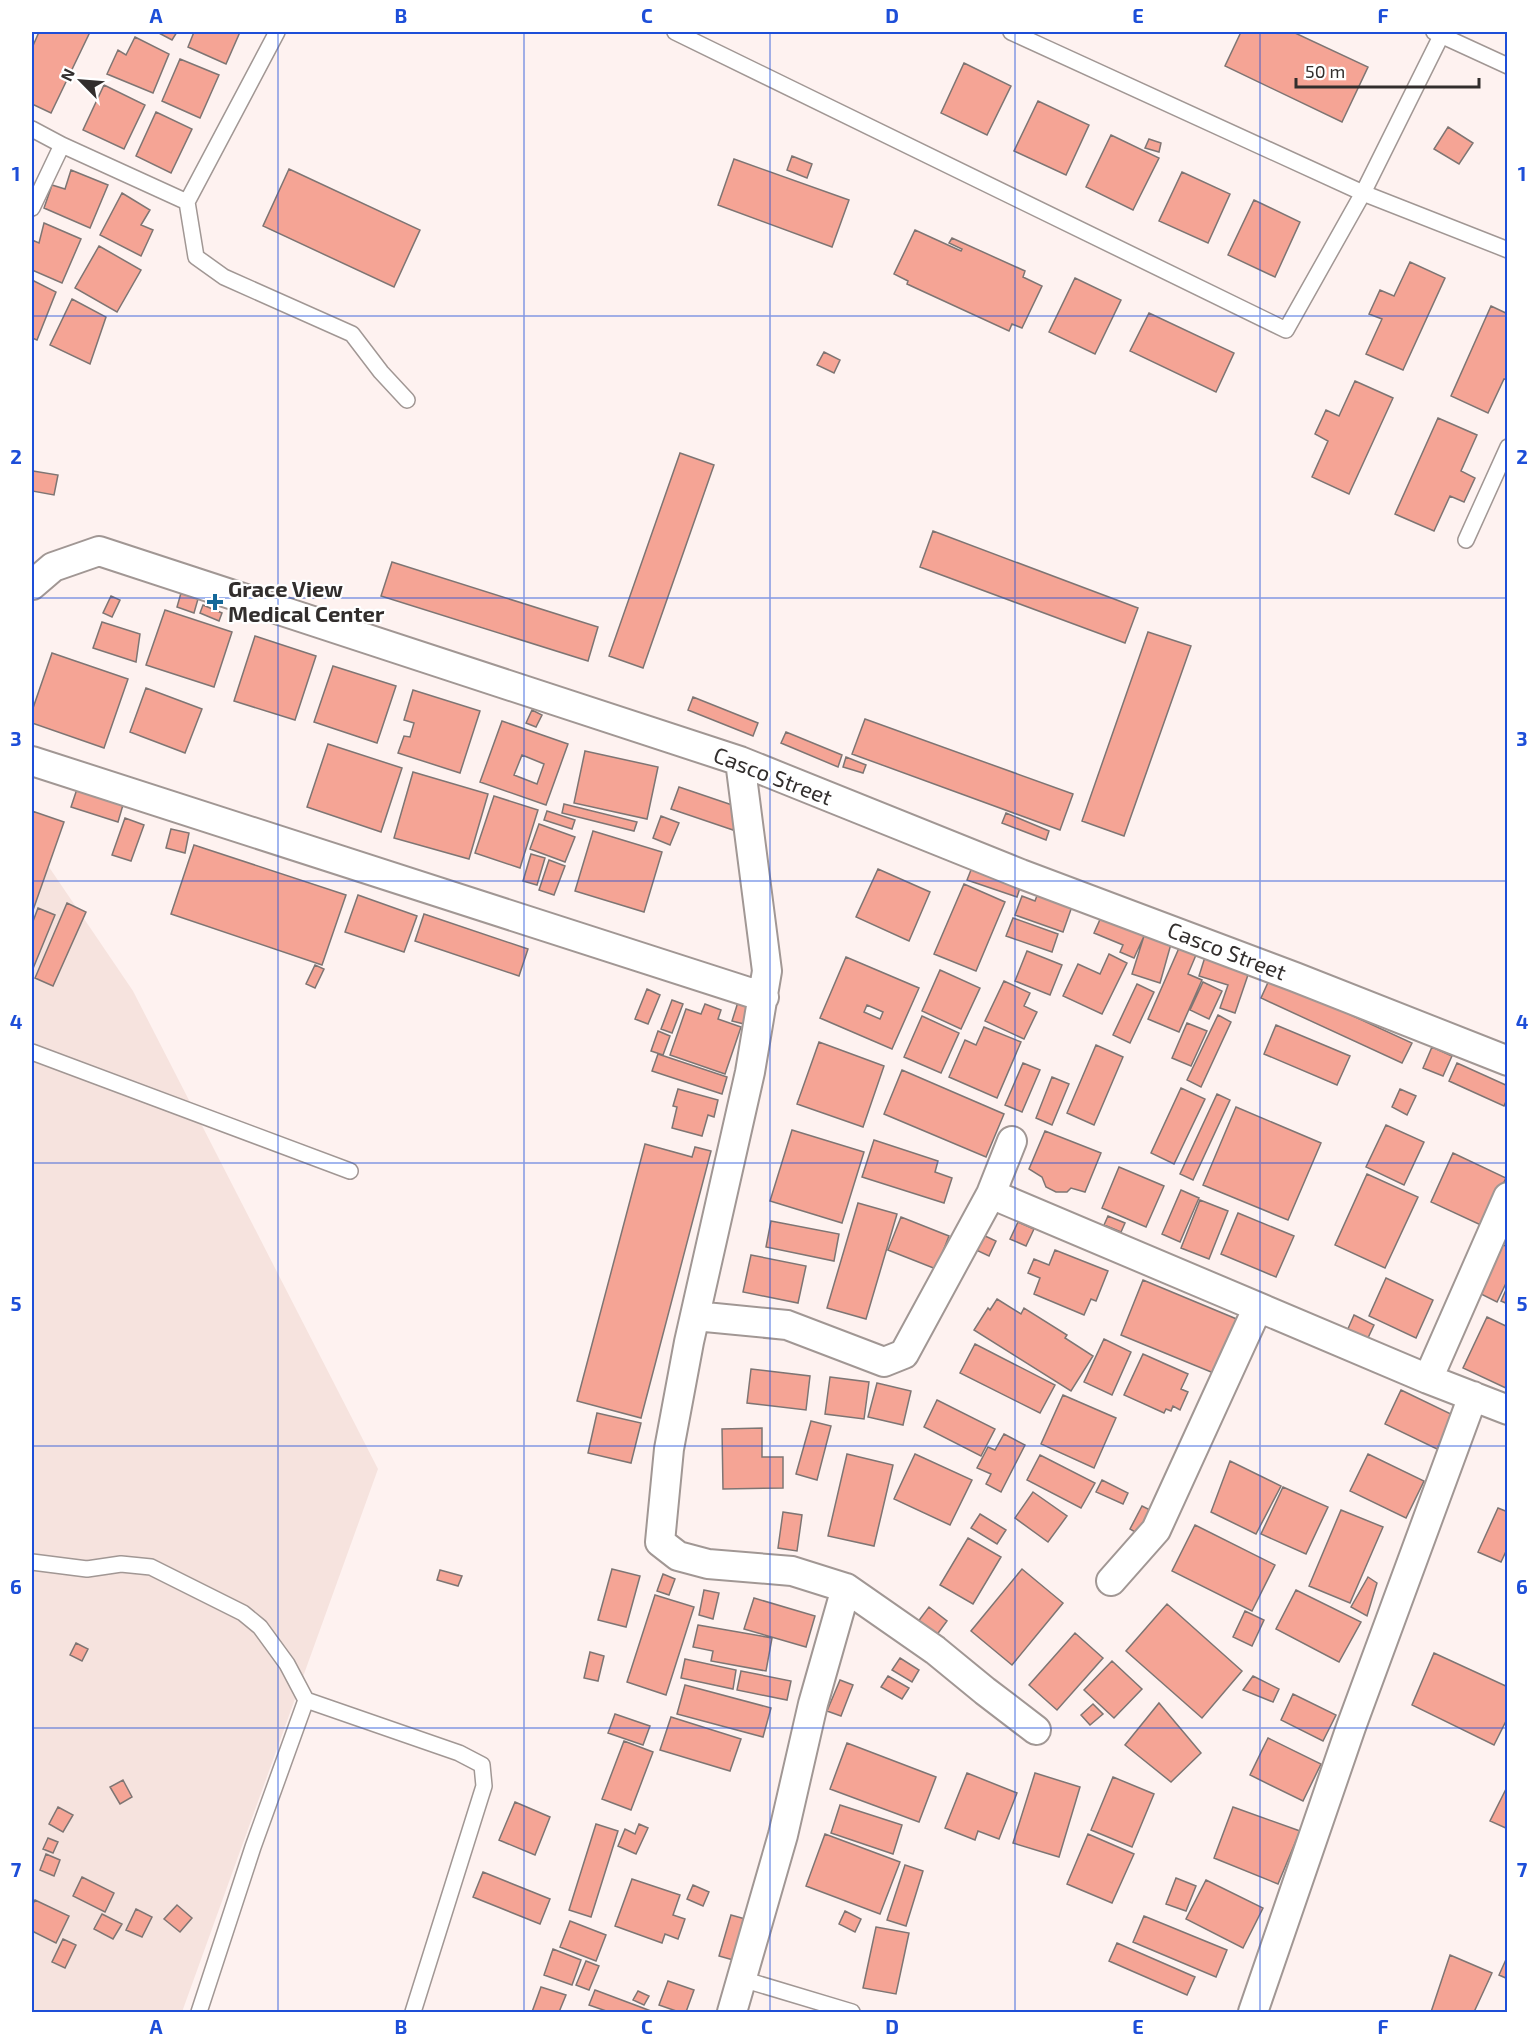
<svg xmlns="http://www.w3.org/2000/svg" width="1539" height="2044" viewBox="0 0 1539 2044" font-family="'Exo 2',sans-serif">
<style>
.built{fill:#f6e3de}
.building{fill:#f5a495;stroke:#7e7573;stroke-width:1.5;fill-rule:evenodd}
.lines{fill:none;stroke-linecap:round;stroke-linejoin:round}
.lane-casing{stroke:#a19794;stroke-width:18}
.street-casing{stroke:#a19794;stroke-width:32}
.lane{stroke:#fff;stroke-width:15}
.street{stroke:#fff;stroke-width:28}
.grid{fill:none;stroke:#1d4ed8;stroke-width:1.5;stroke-opacity:0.55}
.poi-dot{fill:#146899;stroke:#fff;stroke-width:2}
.labels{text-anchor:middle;stroke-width:4.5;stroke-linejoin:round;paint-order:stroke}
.poi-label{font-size:22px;font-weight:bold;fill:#322e2d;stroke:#fff;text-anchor:start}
.street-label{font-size:22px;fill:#322e2d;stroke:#fff}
.neatline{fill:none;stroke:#1d4ed8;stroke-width:2}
.grid-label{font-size:20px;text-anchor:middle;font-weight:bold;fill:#1d4ed8}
</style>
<rect width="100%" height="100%" fill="#fef2f0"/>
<path class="built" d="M32 842 133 991 378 1469 182 2012H32Z"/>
<path class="building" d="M39 32H90L51 113 32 104V48Z
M157 32H177L172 40Z
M194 32H240L226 64 188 47Z
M1241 32H1293L1368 67 1342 122 1225 66Z
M135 37 169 54 153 93 107 74 118 50 126 55Z
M180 59 219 75 200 118 162 101Z
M964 63 1011 86 987 135 941 113Z
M104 85 145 105 124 149 83 130Z
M1038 101 1089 125 1066 175 1014 151Z
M156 112 192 129 171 173 136 156Z
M1448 127 1473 143 1459 164 1434 149Z
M1111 135 1159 158 1133 210 1086 187Z
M1149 139 1161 143 1159 152 1145 148Z
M792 156 812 164 807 178 787 170Z
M734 159 849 200 832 247 718 205Z
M289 169 420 230 394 287 263 226Z
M71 170 108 185 90 228 44 208 52 185 65 189Z
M1182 172 1230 194 1208 243 1159 221Z
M122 193 150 210 141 225 153 230 141 256 100 235Z
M1254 200 1300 222 1275 277 1228 255Z
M44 223 81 239 62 283 32 270V240L39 243Z
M915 230 961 251 962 249 949 243 952 238 1025 271 1023 277 1042 286 1022 328 1012 324 1009 331 907 284 908 281 894 274Z
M99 246 141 270 117 312 75 288Z
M1410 262 1445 278 1403 370 1366 354 1382 319 1369 314 1380 290 1394 296Z
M1075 278 1121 300 1095 354 1049 332Z
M32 280 56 292 37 340 32 338Z
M72 299 106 317 90 364 50 345Z
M1491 306 1508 314V380L1504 379 1488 413 1451 396Z
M1149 313 1234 353 1216 392 1130 351Z
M824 352 840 360 834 373 817 365Z
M1355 381 1393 398 1349 494 1312 477 1328 441 1315 434 1326 410 1339 416Z
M1438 418 1477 435 1461 471 1475 478 1464 502 1450 496 1434 531 1395 514Z
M680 453 714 465 643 668 609 656Z
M33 471 58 475 54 495 32 491Z
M933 531 1138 608 1125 643 920 567Z
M392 562 598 627 588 661 381 596Z
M181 593 198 599 194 613 177 607Z
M111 596 120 600 112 617 103 613Z
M203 605 222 613 219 621 200 613Z
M165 610 232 632 214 687 146 665Z
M102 622 140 634 136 662 93 648Z
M1148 632 1191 646 1124 836 1082 821Z
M255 636 316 656 295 720 234 701Z
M52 653 128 679 104 748 32 723V711Z
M333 666 396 686 377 743 314 722Z
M146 688 202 709 185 753 130 732Z
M413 690 480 711 460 773 398 753 404 736 410 737 414 723 404 720Z
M693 697 758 723 753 736 688 710Z
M532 710 542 715 536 727 526 723Z
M865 719 1073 794 1060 830 852 754Z
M502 721 568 744 546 805 480 782ZM522 755 544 764 537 784 514 775Z
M786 732 842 755 838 767 781 743Z
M328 744 402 768 381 832 307 807Z
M585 751 658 767 647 819 574 803Z
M846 757 866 765 863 773 843 767Z
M413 772 488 794 469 859 394 838Z
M79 783 125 798 118 822 71 807Z
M679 787 741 808 733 830 671 809Z
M494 796 538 810 520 868 475 853Z
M564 804 637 822 634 831 562 813Z
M32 811 64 822 32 913Z
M547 811 575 820 572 829 544 820Z
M1006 813 1049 831 1046 840 1002 823Z
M661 816 679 823 670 845 653 838Z
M125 818 144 825 131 861 112 855Z
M539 824 575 837 565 862 530 849Z
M171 829 189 833 185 853 166 848Z
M593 831 662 852 644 912 575 891Z
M194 845 346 895 322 965 171 914Z
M531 854 545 858 537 885 523 881Z
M549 860 565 866 554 895 539 890Z
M973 865 1022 882 1017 897 967 880Z
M878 869 930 892 909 941 856 917Z
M1042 882 1076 895 1063 932 1015 915 1022 896 1035 901Z
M964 884 1005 902 976 971 934 954Z
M358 895 417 916 404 952 345 932Z
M67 903 86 912 53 986 35 978Z
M38 908 55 915 32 971V924Z
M424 914 528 949 519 976 415 941Z
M1102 915 1145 934 1134 958 1120 952 1123 945 1094 933Z
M1013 918 1058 934 1052 952 1006 936Z
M1144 936 1171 944 1160 983 1132 974Z
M1179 948 1196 955 1188 974 1202 980 1179 1032 1148 1019Z
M1027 951 1062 965 1050 995 1015 981Z
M1109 954 1127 963 1102 1014 1063 996 1078 964 1100 974Z
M846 957 919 988 892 1049 820 1018ZM867 1005 883 1012 880 1019 864 1012Z
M1205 957 1249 972 1235 1013 1220 1008 1228 985 1199 976Z
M315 965 324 969 315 988 306 984Z
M940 970 980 988 961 1029 922 1011Z
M1270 978 1412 1043 1402 1063 1261 998Z
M1004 981 1030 993 1024 1006 1037 1012 1024 1039 985 1021Z
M1203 982 1222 991 1209 1019 1190 1010Z
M1137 984 1154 992 1130 1043 1113 1035Z
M647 989 660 995 648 1024 635 1019Z
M739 999 751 1002 744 1024 732 1021Z
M672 1000 683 1004 672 1033 661 1029Z
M705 1004 721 1010 718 1019 741 1027 725 1074 670 1055 686 1009 701 1014Z
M1218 1015 1231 1022 1201 1087 1187 1080Z
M922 1016 959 1033 941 1073 904 1057Z
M1187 1023 1207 1031 1191 1066 1172 1058Z
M1276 1025 1350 1056 1337 1085 1264 1054Z
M984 1027 1021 1042 997 1098 949 1077 965 1040 976 1045Z
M658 1031 670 1036 663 1055 651 1051Z
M819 1042 884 1066 863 1127 797 1104Z
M1096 1045 1123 1057 1094 1125 1067 1113Z
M1432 1047 1452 1056 1443 1076 1423 1068Z
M658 1054 727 1077 722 1094 652 1071Z
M1023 1063 1040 1070 1022 1112 1005 1105Z
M1457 1063 1508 1086V1097L1504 1106 1449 1081Z
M902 1070 1004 1114 986 1157 884 1114Z
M1052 1077 1069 1084 1052 1125 1036 1118Z
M1181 1088 1205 1099 1174 1164 1151 1153Z
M678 1089 718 1100 714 1117 708 1115 702 1136 672 1128 677 1107 673 1106Z
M1400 1089 1416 1096 1407 1115 1392 1107Z
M1217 1094 1230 1100 1193 1180 1180 1174Z
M1236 1107 1321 1143 1288 1220 1203 1185Z
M1386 1125 1424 1142 1404 1185 1366 1167Z
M792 1130 864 1152 842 1223 770 1201Z
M1045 1131 1101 1153 1085 1192 1071 1188 1067 1192H1056L1046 1187 1042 1177 1029 1169Z
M874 1140 938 1161 935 1172 952 1178 944 1203 862 1177Z
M645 1144 692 1157 695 1147 711 1151 641 1418 577 1401Z
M1453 1153 1506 1178 1483 1226 1431 1202Z
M1119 1167 1164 1186 1146 1227 1102 1208Z
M1367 1174 1418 1197 1385 1268 1335 1245Z
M1181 1190 1199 1198 1180 1242 1162 1234Z
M1200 1200 1228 1211 1209 1259 1181 1248Z
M858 1203 897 1214 866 1319 827 1308Z
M1238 1213 1294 1236 1276 1277 1221 1254Z
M1108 1216 1125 1223 1121 1232 1104 1225Z
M901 1217 949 1236 936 1269 888 1250Z
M771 1221 839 1234 834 1261 766 1247Z
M1018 1222 1034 1229 1026 1246 1010 1239Z
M983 1235 996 1241 989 1256 976 1250Z
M1495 1241 1508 1247V1279L1497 1302 1473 1290Z
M1055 1250 1108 1271 1096 1301 1091 1299 1084 1315 1034 1294 1040 1278 1028 1273 1034 1259 1049 1265Z
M751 1255 806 1266 798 1303 743 1292Z
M1386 1278 1433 1300 1416 1338 1369 1316Z
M1143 1280 1239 1320 1216 1374 1121 1335Z
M1508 1285V1304L1501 1301Z
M997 1299 1021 1314 1024 1308 1067 1335 1065 1338 1093 1356 1071 1391 974 1330 988 1308 990 1310Z
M1354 1315 1374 1325 1367 1340 1347 1331Z
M1487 1317 1508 1327V1389L1463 1368Z
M1104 1339 1131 1352 1112 1395 1084 1382Z
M975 1344 1055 1385 1040 1413 960 1373Z
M1143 1354 1188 1374 1181 1389 1188 1392 1180 1410 1173 1406 1171 1411 1166 1409 1164 1413 1124 1395Z
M751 1369 810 1376 806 1410 747 1403Z
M830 1377 869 1382 864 1419 825 1414Z
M877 1383 911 1391 903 1425 868 1417Z
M1401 1390 1453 1415 1437 1449 1385 1424Z
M1063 1395 1116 1418 1094 1468 1041 1444Z
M937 1400 995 1429 981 1456 924 1427Z
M597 1413 641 1423 631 1463 588 1453Z
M811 1421 831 1426 817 1480 796 1474Z
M762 1428V1457H783V1488L723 1489 722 1429Z
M1004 1434 1025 1445 1001 1492 986 1484 991 1474 977 1468 988 1447 995 1450Z
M847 1454 893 1465 874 1546 828 1536Z
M915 1454 972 1480 950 1525 894 1499Z
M1368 1454 1424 1481 1406 1518 1350 1491Z
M1040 1455 1095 1483 1081 1508 1027 1480Z
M1230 1461 1281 1486 1256 1534 1211 1512Z
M1102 1480 1128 1493 1123 1504 1096 1492Z
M1283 1487 1328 1507 1306 1554 1261 1534Z
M1033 1492 1067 1516 1048 1542 1015 1518Z
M1142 1506 1152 1511 1140 1535 1130 1529Z
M1498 1508 1508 1512V1547L1501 1562 1478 1552Z
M1341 1510 1383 1527 1350 1603 1309 1586Z
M783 1512 802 1515 797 1551 778 1548Z
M980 1514 1006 1530 997 1544 971 1528Z
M1195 1525 1275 1565 1252 1611 1172 1571Z
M968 1538 1001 1557 973 1604 940 1585Z
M612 1569 640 1576 626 1627 598 1620Z
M1022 1569 1063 1603 1012 1665 971 1631Z
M440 1570 462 1576 458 1586 437 1580Z
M663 1574 675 1579 669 1595 657 1591Z
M1368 1577 1377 1583 1367 1616 1351 1607Z
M704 1590 719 1593 713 1619 699 1615Z
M1296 1590 1361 1622 1339 1662 1276 1629Z
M655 1595 694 1607 666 1695 627 1682Z
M754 1598 815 1616 806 1647 744 1629Z
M1167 1604 1242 1671 1202 1718 1126 1651Z
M929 1607 947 1621 936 1636 917 1623Z
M1245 1611 1264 1620 1252 1646 1233 1637Z
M698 1625 772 1638 766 1671 711 1661 713 1651 693 1647Z
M1075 1633 1103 1658 1057 1710 1029 1685Z
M76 1643 88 1649 82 1661 70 1655Z
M590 1652 604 1656 598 1681 584 1678Z
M1434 1653 1508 1687V1717L1494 1745 1412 1705Z
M900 1658 919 1670 912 1682 892 1670Z
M685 1659 736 1670 733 1689 681 1678Z
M1112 1661 1142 1689 1114 1718 1084 1690Z
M741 1671 791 1681 787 1700 737 1690Z
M888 1676 909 1688 902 1699 881 1687Z
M1253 1676 1279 1689 1273 1702 1243 1690Z
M840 1680 853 1685 841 1716 827 1711Z
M685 1685 771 1708 763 1737 677 1714Z
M1293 1694 1336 1715 1323 1741 1281 1720Z
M1159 1703 1201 1753 1171 1782 1125 1745Z
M1093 1704 1103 1714 1090 1725 1081 1715Z
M615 1714 650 1726 643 1745 608 1733Z
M671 1717 741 1739 730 1771 660 1750Z
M1268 1738 1321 1764 1303 1801 1250 1775Z
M624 1741 653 1752 631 1810 602 1799Z
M847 1743 936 1777 919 1822 830 1789Z
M967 1773 1017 1793 999 1839 978 1831 975 1840 945 1828Z
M1035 1773 1080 1787 1059 1857 1013 1843Z
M1113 1777 1154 1794 1132 1847 1091 1830Z
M123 1780 132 1797 120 1804 110 1787Z
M1508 1785V1829L1490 1821Z
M515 1802 550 1817 535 1855 499 1840Z
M840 1805 902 1825 893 1854 831 1833Z
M58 1807 73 1815 63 1832 49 1824Z
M1233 1807 1300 1831 1278 1884 1214 1858Z
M596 1824 618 1831 591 1917 569 1910Z
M639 1824 648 1828 636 1854 618 1846 625 1829 635 1834Z
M825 1834 900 1862 880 1914 806 1886Z
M1088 1834 1134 1854 1112 1903 1067 1884Z
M48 1838 58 1842 53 1853 43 1849Z
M46 1854 60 1860 54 1876 40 1870Z
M905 1865 923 1871 906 1926 887 1920Z
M483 1872 550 1899 540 1924 473 1897Z
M82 1877 114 1893 105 1912 73 1896Z
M1176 1878 1196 1886 1186 1911 1166 1904Z
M632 1879 680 1895 673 1915 685 1919 678 1939 665 1934 662 1943 615 1926Z
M1206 1880 1263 1908 1243 1948 1186 1919Z
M693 1885 709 1892 703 1906 687 1899Z
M35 1900 69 1916 56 1943 32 1931V1906Z
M177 1905 192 1918 180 1932 164 1919Z
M136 1909 152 1917 142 1937 126 1930Z
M845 1911 861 1919 855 1932 839 1924Z
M102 1914 122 1924 113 1939 94 1929Z
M731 1915 756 1922 744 1963 719 1956Z
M1144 1916 1227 1950 1216 1977 1133 1942Z
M570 1921 606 1935 596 1961 560 1947Z
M876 1927 909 1933 896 1994 863 1988Z
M63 1939 76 1945 65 1968 52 1962Z
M1117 1943 1195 1977 1187 1995 1109 1961Z
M553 1949 581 1960 572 1985 544 1975Z
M1450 1955 1492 1973 1474 2012H1431Z
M1508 1955V1979L1499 1975Z
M586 1961 599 1966 589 1990 576 1985Z
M668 1981 694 1990 686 2012H679L659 2005Z
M541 1987 566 1995 559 2012H532Z
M595 1990 651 2011 609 2012 589 2005Z
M638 1991 649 1996 644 2005 633 2000Z"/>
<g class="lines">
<g class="lane-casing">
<path id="lane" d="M277 32 187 202 196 257 224 277 352 334 381 372 407 400
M675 32 1286 330 1363 193 1443 32
M1011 32 1363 193 1508 250
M1434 32 1508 66
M32 129 62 145 187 202
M32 208 62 145
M1466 540 1508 447
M32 1052 350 1171
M32 1562 87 1569 121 1564 151 1567 243 1613 260 1627 287 1664 306 1700 253 1847 199 2012
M306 1700 459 1753 482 1765 484 1786 413 2012
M742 1979 852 2012"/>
</g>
<g class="street-casing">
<path id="street" d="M32 585 53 567 99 551 740 761 1021 874 1295 977 1508 1061
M32 761 764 997
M740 761 767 971 750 1072 689 1342 669 1449 660 1542 678 1556 708 1564 792 1571 846 1588 935 1650 985 1691 1036 1730
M991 1194 1428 1379 1508 1410
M695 1316 787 1325 884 1362 904 1354 991 1194 1012 1141
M1428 1379 1508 1197
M1111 1581 1156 1530 1258 1307
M732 2012 783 1835 813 1704 846 1588
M1253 2012 1351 1727 1473 1396"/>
</g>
<use href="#lane" class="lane"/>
<use href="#street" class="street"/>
</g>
<path class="grid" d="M278 32V2012M524 32V2012M770 32V2012M1015 32V2012M1260 32V2012M32 316H1508M32 598H1508M32 881H1508M32 1163H1508M32 1446H1508M32 1728H1508"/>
<path class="poi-dot" d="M212 593h6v6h6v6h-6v6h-6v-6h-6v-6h6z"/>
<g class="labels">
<g class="poi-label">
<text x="228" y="597">Grace View<tspan x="228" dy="25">Medical Center</tspan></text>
</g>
<g class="street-label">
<text transform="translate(773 776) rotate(21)" y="8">Casco Street</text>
<text transform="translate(1227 951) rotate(21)" y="8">Casco Street</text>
</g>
</g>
<rect width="1539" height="2044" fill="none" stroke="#ffffff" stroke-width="66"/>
<g transform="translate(81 81) rotate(295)" stroke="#ffffff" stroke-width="4.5" paint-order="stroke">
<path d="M0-4.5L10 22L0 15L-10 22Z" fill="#322e2d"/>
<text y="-9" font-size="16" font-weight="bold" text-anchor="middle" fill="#322e2d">N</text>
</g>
<path d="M1296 78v9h183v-9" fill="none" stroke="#322e2d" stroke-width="3"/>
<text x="1305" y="78" font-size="18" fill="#322e2d" stroke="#ffffff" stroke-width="4.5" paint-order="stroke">50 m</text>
<rect x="33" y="33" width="1473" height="1978" class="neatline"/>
<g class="grid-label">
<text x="156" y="23">A</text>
<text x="401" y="23">B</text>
<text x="647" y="23">C</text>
<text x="892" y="23">D</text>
<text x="1138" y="23">E</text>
<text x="1383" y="23">F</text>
<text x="16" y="181">1</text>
<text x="1522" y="181">1</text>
<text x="16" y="464">2</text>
<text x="1522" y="464">2</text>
<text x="16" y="746">3</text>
<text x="1522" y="746">3</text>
<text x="16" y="1029">4</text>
<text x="1522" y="1029">4</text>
<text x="16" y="1311">5</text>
<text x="1522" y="1311">5</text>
<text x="16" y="1594">6</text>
<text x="1522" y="1594">6</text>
<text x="16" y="1877">7</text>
<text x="1522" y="1877">7</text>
<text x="156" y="2034">A</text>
<text x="401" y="2034">B</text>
<text x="647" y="2034">C</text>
<text x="892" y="2034">D</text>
<text x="1138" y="2034">E</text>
<text x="1383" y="2034">F</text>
</g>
</svg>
